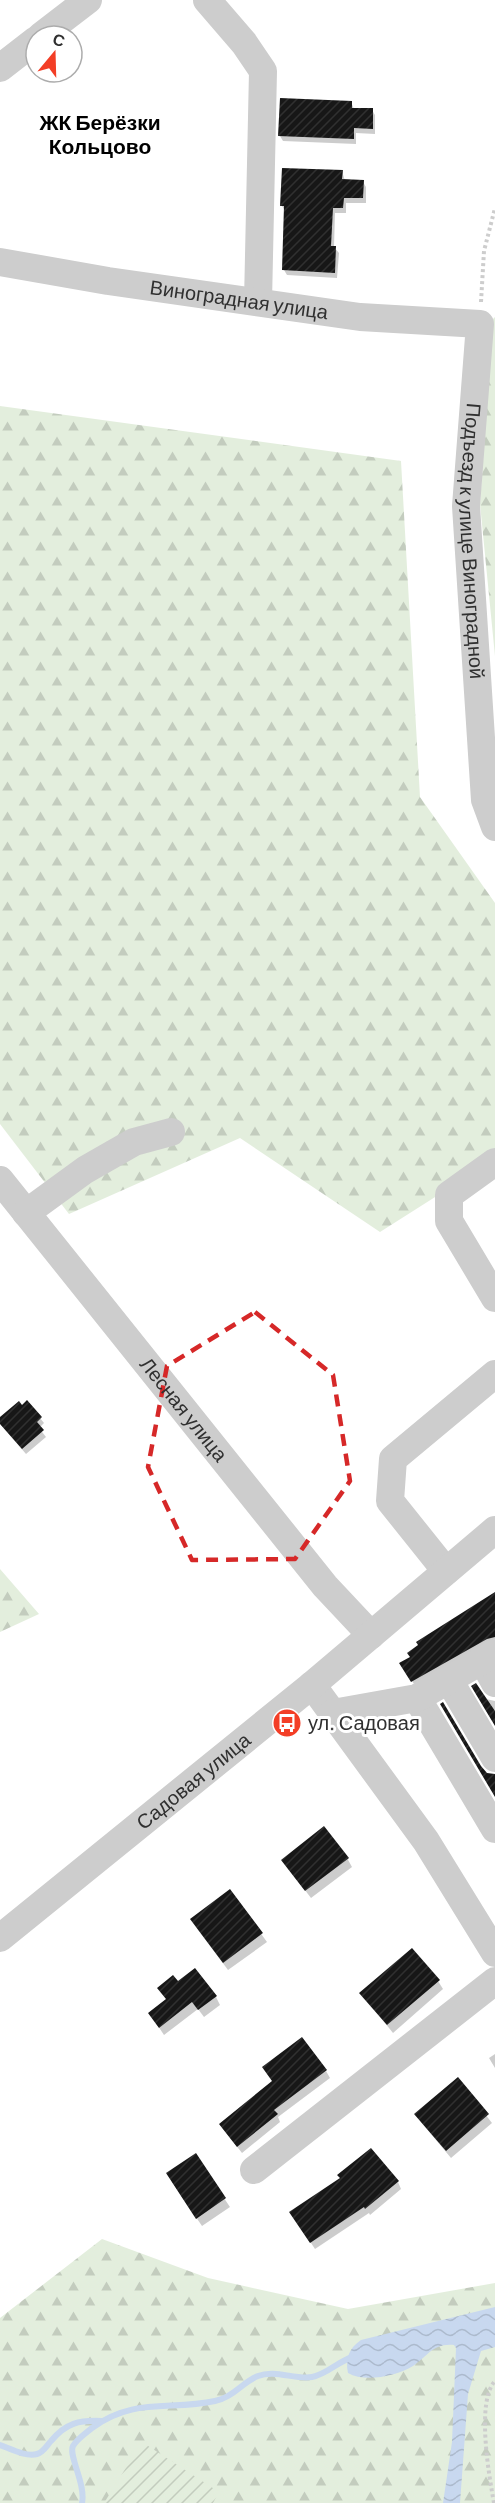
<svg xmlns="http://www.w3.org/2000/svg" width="495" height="2503" viewBox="0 0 495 2503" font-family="Barlow,sans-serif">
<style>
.forest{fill:url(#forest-firs)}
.garden{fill:url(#garden-furrows)}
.water{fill:url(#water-waves)}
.shadow{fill:#0003}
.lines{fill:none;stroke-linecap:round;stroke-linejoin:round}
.stream{stroke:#c8d8ef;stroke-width:6}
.building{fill:url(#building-hatch)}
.path{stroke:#cdcdcd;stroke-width:4;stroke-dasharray:3 3;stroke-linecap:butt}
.minor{stroke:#cdcdcd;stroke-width:28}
.marked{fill:none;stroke:#d62828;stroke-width:4.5;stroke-dasharray:12 8;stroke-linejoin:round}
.labels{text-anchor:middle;stroke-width:6;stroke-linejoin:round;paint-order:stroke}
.street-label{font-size:20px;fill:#303030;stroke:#fff}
.poi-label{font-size:20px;fill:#303030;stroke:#fff;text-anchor:start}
.neighbourhood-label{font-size:21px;font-weight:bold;fill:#000;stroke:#fff}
</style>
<defs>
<pattern id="forest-firs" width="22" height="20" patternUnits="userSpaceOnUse" patternTransform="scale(1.5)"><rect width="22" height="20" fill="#e3eedd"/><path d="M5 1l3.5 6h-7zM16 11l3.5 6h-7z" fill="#c3ccbe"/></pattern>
<pattern id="garden-furrows" width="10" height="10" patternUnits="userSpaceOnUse" patternTransform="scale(1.5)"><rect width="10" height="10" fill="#e3eedd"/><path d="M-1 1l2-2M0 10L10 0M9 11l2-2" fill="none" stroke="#c3ccbe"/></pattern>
<pattern id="water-waves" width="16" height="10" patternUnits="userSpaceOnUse" patternTransform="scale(1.5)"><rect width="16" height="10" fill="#c8d8ef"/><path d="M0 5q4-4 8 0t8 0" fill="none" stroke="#acbacd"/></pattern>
<pattern id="building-hatch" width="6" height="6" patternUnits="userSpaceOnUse" patternTransform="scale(1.5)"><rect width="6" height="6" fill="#171717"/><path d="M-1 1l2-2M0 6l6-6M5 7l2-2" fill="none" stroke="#303030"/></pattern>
</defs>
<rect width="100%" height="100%" fill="#fff"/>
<path class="forest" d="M495 317V656L480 504 493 319Z
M0 406 401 461 420 797 495 903V1159L380 1232 240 1138 69 1214 0 1124Z
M0 1569 39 1614 0 1632Z
M102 2239 208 2278 348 2309 495 2283V2503H0V2318Z"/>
<path class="garden" d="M142 2442 219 2492 213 2503H104Z"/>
<path class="water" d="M495 2307V2347L481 2351 468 2394 460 2503H443L452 2442 456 2348 454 2345C433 2343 428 2356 413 2366 396 2376 365 2383 348 2373 345 2359 349 2348 361 2340Z"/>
<path class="shadow" d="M351 102 354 109 372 110 375 115V134L356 133V144L283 141 280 136Z
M342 171 345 181 363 182 366 187V203H346V213H335L334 247 339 253 337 278 287 275 284 270 286 212 282 206Z
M27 1402 44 1423 39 1428 46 1437 26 1454 1 1425 0 1418Z
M495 1594V1639L414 1684 401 1664Z
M486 1699 495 1701V1723Z
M347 1858 352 1867 311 1898 288 1868Z
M230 1891 267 1942 228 1970 196 1927Z
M438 1981 443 1989 393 2033 361 1993Z
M164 1996 216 1997 220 2005 204 2017 198 2009 164 2035 150 2014 167 2000Z
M495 2054V2068L489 2058Z
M326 2071 330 2078 278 2117 280 2122 242 2153 220 2125Z
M458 2079 492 2123 451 2158 421 2122Z
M195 2155 230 2207 202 2226 172 2182Z
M398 2182 401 2189 370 2215 369 2213 315 2249 295 2219Z"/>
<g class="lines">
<path class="stream" d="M0 2445C11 2449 26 2457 37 2454 44 2452 47 2445 51 2441 66 2423 79 2420 102 2421
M82 2503C86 2484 68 2455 73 2446 77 2439 86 2433 92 2428 134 2397 170 2411 215 2401 232 2398 243 2382 258 2376 275 2369 295 2380 312 2377 328 2374 338 2361 353 2357"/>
</g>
<path class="building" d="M280 98 352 101V108H373V129L354 128V139L278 136Z
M282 168 343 170 342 179 364 180 363 198H344L343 208H333L331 246H336L335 273 282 270 284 206H280Z
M27 1400 42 1417 37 1422 44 1430 22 1449 0 1424V1417L19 1401 22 1405Z
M495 1592V1637L487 1639 411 1682 399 1663 410 1657 407 1653 418 1645 416 1642Z
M476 1683 495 1711V1726L471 1686Z
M443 1702 481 1766 487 1773 495 1774V1797L440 1704Z
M324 1826 349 1858 305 1891 281 1860Z
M230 1889 263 1933 223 1963 190 1919Z
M412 1948 440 1980 387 2025 359 1993Z
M195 1968 217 1996 198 2010 192 2002 159 2028 148 2013 166 1999 157 1988 173 1975 178 1981Z
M302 2037 327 2070 274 2110 278 2114 237 2147 219 2124 272 2081 262 2067Z
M458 2077 489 2114 446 2151 414 2114Z
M371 2148 399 2181 365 2209 364 2207 310 2243 289 2212 340 2178 337 2175Z
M196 2153 226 2198 196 2219 166 2173Z"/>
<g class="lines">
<path class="path" d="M481 302 484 251 495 208
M494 2503C489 2476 476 2401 495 2381"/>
<g class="minor">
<path d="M207 0 244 43 263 71 258 302"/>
<path d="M41 36 88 0"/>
<path d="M0 68 36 40"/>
<path id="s1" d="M0 262 108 281 360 317 480 324 466 506 485 800 495 827"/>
<path d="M495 1162 449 1195V1221L495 1298"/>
<path id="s2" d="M0 1180 325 1586 371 1635"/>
<path d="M26 1213 85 1170 134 1142 171 1132"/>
<path d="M446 1571 390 1501 393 1459 495 1374"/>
<path d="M483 1661 495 1683"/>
<path d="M449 1680 495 1758"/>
<path d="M312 1685 426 1841 495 1953"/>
<path d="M417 1698 495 1829"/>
<path d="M333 1713 417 1698 495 1653"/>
<path id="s3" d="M0 1938 312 1685 495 1530"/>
<path d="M254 2170 495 1981"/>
</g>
</g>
<path class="marked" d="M255 1312 333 1375 350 1481 295 1559 192 1560 148 1467 167 1366Z"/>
<defs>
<g id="bus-disc" transform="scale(1.5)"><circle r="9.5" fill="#f33e26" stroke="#fff"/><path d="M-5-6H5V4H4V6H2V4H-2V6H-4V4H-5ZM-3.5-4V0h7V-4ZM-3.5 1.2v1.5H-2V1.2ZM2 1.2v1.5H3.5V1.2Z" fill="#fff"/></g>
</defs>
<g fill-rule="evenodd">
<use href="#bus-disc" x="287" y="1723"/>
</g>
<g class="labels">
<g class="street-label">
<text dy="7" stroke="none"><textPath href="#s1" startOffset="242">Виноградная улица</textPath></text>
<text dy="7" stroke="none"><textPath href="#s1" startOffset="702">Подъезд к улице Виноградной</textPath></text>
<text dy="7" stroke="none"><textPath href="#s2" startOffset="294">Лесная улица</textPath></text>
<text dy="7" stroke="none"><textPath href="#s3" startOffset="249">Садовая улица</textPath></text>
</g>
<g class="poi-label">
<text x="308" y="1730">ул. Садовая</text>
</g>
<g class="neighbourhood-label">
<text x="100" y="130">ЖК Берёзки<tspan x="100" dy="24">Кольцово</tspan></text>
</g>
</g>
<g transform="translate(54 54) rotate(19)"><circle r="28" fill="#ffffff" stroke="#acacac" stroke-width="1.5"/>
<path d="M0-4.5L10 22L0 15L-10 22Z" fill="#f33e26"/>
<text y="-9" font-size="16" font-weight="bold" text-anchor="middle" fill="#303030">С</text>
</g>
</svg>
